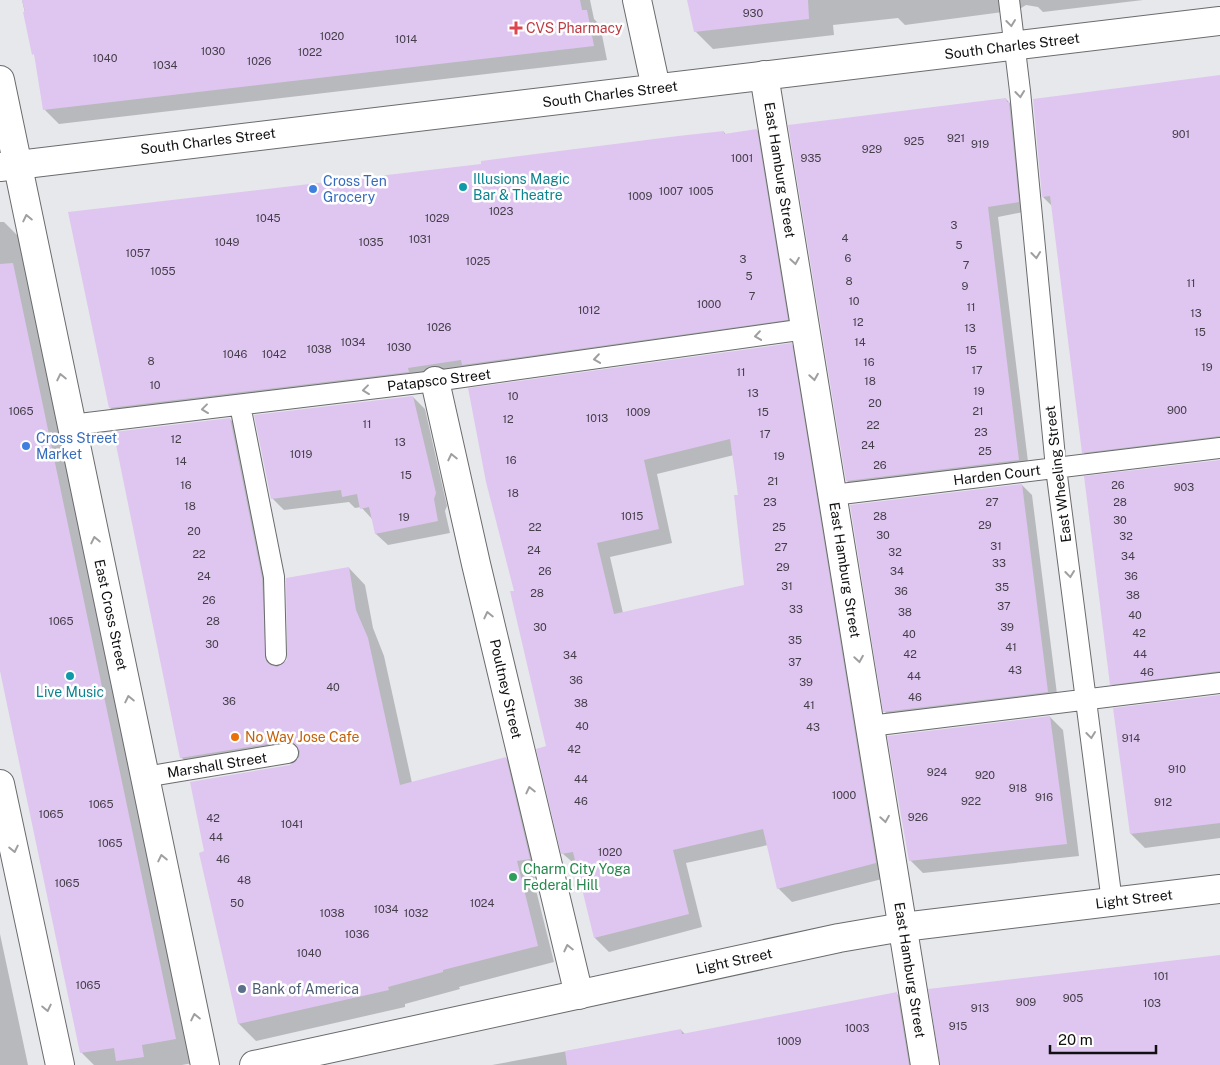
<svg xmlns="http://www.w3.org/2000/svg" width="1220" height="1065" viewBox="0 0 1220 1065" font-family="'Public Sans',sans-serif">
<style>
.shadow{fill:#0003;fill-rule:evenodd}
.building{fill:#dfc6f0;fill-rule:evenodd}
.lines{fill:none;stroke-linecap:round;stroke-linejoin:round}
.service-casing{stroke:#6a6b6d;stroke-width:22}
.minor-casing{stroke:#6a6b6d;stroke-width:30}
.tertiary-casing{stroke:#6a6b6d;stroke-width:30}
.service{stroke:#fff;stroke-width:20}
.minor{stroke:#fff;stroke-width:28}
.tertiary{stroke:#fff;stroke-width:28}
.oneway{stroke:#9f9fa0}
.health-dot{fill:#e0444e;stroke:#fff;stroke-width:2}
.culture-dot{fill:#0f9aa8;stroke:#fff;stroke-width:2}
.shop-dot{fill:#3f7fe0;stroke:#fff;stroke-width:2}
.food-dot{fill:#e8710a;stroke:#fff;stroke-width:2}
.leisure-dot{fill:#2e9e5b;stroke:#fff;stroke-width:2}
.service-dot{fill:#5c6f8a;stroke:#fff;stroke-width:2}
.labels{text-anchor:middle;stroke-width:5;stroke-linejoin:round;paint-order:stroke}
.number-label{font-size:11px;fill:#443e49}
.health-label{font-size:14px;fill:#be3a42;stroke:#fff;text-anchor:start}
.street-label{font-size:14px;fill:#101011;stroke:#fff}
.culture-label{font-size:14px;fill:#0d838f;stroke:#fff;text-anchor:start}
.shop-label{font-size:14px;fill:#366cbe;stroke:#fff;text-anchor:start}
.food-label{font-size:14px;fill:#c56008;stroke:#fff;text-anchor:start}
.leisure-label{font-size:14px;fill:#27864d;stroke:#fff;text-anchor:start}
.service-label{font-size:14px;fill:#4e5e75;stroke:#fff;text-anchor:start}
</style>
<rect width="100%" height="100%" fill="#e7e8eb"/>
<path class="shadow" d="M22 0H590L594 19 600 25 607 60 59 124 45 110 35 57Z
M688 0H1143L1043 12 1038 7 1026 5 1018 10 905 25 898 18 833 25 834 35 713 49 695 31Z
M1220 77V451L1097 466 1083 452 1052 206 1043 197Z
M1006 99 1016 109 1028 211 998 217 1029 470 857 491 847 481Z
M757 130 769 143 800 332 122 420 110 408 483 165 724 132 726 135Z
M0 222H4L27 245 198 1062 182 1065H94L82 1053 0 665Z
M791 344 805 358 890 877 792 902 778 888 768 845 686 863 702 927 609 952 595 938 578 867 562 853 548 747 516 592 488 482ZM734 455 740 496 745 586 623 613 610 557 672 543 657 474Z
M413 397 425 409 447 506 445 511 450 533 388 545 376 534 373 520 361 507 355 508 349 502 284 510 272 498Z
M230 419 247 436 278 596 281 665 288 661 349 568 365 585 373 628 384 656 412 783 506 758 522 775 546 875 533 878 554 962 459 987 460 989 405 1004V1007L256 1041 239 1024 200 853 205 852 300 758 198 774 181 757Z
M1220 461V686L1125 698 1111 684Z
M1022 485 1032 495 1058 702 895 722 885 712Z
M1220 696V838L1145 848 1131 834 1115 709Z
M1050 717 1063 730 1079 856 923 873 910 860Z
M0 934 28 1065H0Z
M897 994 913 1010 922 1065H492L681 1030 686 1035Z"/>
<path class="building" d="M22 0H580L582 10H587L594 46 43 110 34 54 32 55 23 12H25Z
M687 0H808L809 19 694 32Z
M1220 75V436L1082 453 1050 196 1042 197 1033 99Z
M1006 98 1007 102H1009L1019 202 988 207 1019 460 846 481 788 125Z
M757 129 788 320 462 365 461 360 408 368 409 372 109 408 68 212 481 164V161L678 136 724 131V134Z
M13 263 176 1039 142 1045 144 1057 116 1061 114 1048 80 1053 0 671V264Z
M792 343 876 863 777 889 763 829 673 850 689 914 594 938 573 852 561 854 536 749 546 746 510 591H514L486 482 468 388ZM730 439 738 495H734L744 585 614 614 597 543 659 529 644 460Z
M413 396 436 493 434 499 438 521 375 534 369 507 360 509 357 494 342 497 341 490 271 499 254 415Z
M230 418 262 578 266 661 270 665 277 667 287 660 286 578 349 567 356 610 368 638 400 785 506 757 530 859 517 861 538 946 443 970V972L388 987 389 990 238 1024 199 853 204 851 190 782 290 765 299 758 300 751 293 742 286 741 180 758 114 435V432Z
M1220 460V671L1110 685 1084 476Z
M1022 484 1048 692 883 712 850 505Z
M1220 695V823L1130 834 1113 708Z
M1050 716 1067 844 909 861 887 736Z
M1220 955V1065H940L928 989Z
M897 992 909 1065H567L565 1051 681 1029 682 1034Z"/>
<g class="lines">
<g class="service-casing">
<path id="service" d="M1009 0 1020 91 1056 468 1112 902
M240 405 274 577 276 655
M71 425 435 381 806 329
M833 495 1220 448
M870 726 1220 683
M145 777 288 753"/>
</g>
<g class="minor-casing">
<path id="minor" d="M764 75 925 1065
M0 80 205 1065
M435 381 476 564 579 995
M0 784 60 1065"/>
</g>
<g class="tertiary-casing">
<path id="tertiary" d="M637 0 656 88
M0 167 1220 21
M254 1065 839 938 903 927 1220 889"/>
</g>
<use href="#service" class="service"/>
<use href="#minor" class="minor"/>
<use href="#tertiary" class="tertiary"/>
</g>
<defs><path id="oneway-chevron" d="M-2-3.5L2.5 0L-2 3.5" fill="none" stroke-width="1.6" stroke-linecap="round" stroke-linejoin="round" transform="scale(1.25)"/></defs>
<g class="oneway">
<use href="#oneway-chevron" transform="translate(1011 23) rotate(83)"/>
<use href="#oneway-chevron" transform="translate(1020 94) rotate(84)"/>
<use href="#oneway-chevron" transform="translate(27 218) rotate(-102)"/>
<use href="#oneway-chevron" transform="translate(1036 255) rotate(84)"/>
<use href="#oneway-chevron" transform="translate(795 261) rotate(81)"/>
<use href="#oneway-chevron" transform="translate(758 336) rotate(172)"/>
<use href="#oneway-chevron" transform="translate(597 359) rotate(172)"/>
<use href="#oneway-chevron" transform="translate(61 377) rotate(-102)"/>
<use href="#oneway-chevron" transform="translate(814 377) rotate(81)"/>
<use href="#oneway-chevron" transform="translate(366 390) rotate(173)"/>
<use href="#oneway-chevron" transform="translate(205 409) rotate(173)"/>
<use href="#oneway-chevron" transform="translate(452 457) rotate(-103)"/>
<use href="#oneway-chevron" transform="translate(95 540) rotate(-102)"/>
<use href="#oneway-chevron" transform="translate(1070 574) rotate(83)"/>
<use href="#oneway-chevron" transform="translate(488 615) rotate(-103)"/>
<use href="#oneway-chevron" transform="translate(859 659) rotate(81)"/>
<use href="#oneway-chevron" transform="translate(129 699) rotate(-102)"/>
<use href="#oneway-chevron" transform="translate(1091 735) rotate(83)"/>
<use href="#oneway-chevron" transform="translate(530 790) rotate(-103)"/>
<use href="#oneway-chevron" transform="translate(885 819) rotate(81)"/>
<use href="#oneway-chevron" transform="translate(14 849) rotate(78)"/>
<use href="#oneway-chevron" transform="translate(162 858) rotate(-102)"/>
<use href="#oneway-chevron" transform="translate(568 948) rotate(-103)"/>
<use href="#oneway-chevron" transform="translate(47 1008) rotate(78)"/>
<use href="#oneway-chevron" transform="translate(195 1017) rotate(-102)"/>
</g>
<path class="health-dot" d="M513.5 20.5h5v5h5v5h-5v5h-5v-5h-5v-5h5z"/>
<g class="culture-dot">
<circle cx="463" cy="187" r="5"/>
<circle cx="70" cy="676" r="5"/>
</g>
<g class="shop-dot">
<circle cx="313" cy="189" r="5"/>
<circle cx="26" cy="446" r="5"/>
</g>
<circle class="food-dot" cx="235" cy="737" r="5"/>
<circle class="leisure-dot" cx="513" cy="877" r="5"/>
<circle class="service-dot" cx="242" cy="989" r="5"/>
<g class="labels">
<g class="number-label">
<text x="753" y="17">930</text>
<text x="332" y="40">1020</text>
<text x="406" y="43">1014</text>
<text x="213" y="55">1030</text>
<text x="310" y="56">1022</text>
<text x="105" y="62">1040</text>
<text x="259" y="65">1026</text>
<text x="165" y="69">1034</text>
<text x="1181" y="138">901</text>
<text x="956" y="142">921</text>
<text x="914" y="145">925</text>
<text x="980" y="148">919</text>
<text x="872" y="153">929</text>
<text x="742" y="162">1001</text>
<text x="811" y="162">935</text>
<text x="671" y="195">1007</text>
<text x="701" y="195">1005</text>
<text x="640" y="200">1009</text>
<text x="501" y="215">1023</text>
<text x="268" y="222">1045</text>
<text x="437" y="222">1029</text>
<text x="954" y="229">3</text>
<text x="845" y="242">4</text>
<text x="420" y="243">1031</text>
<text x="227" y="246">1049</text>
<text x="371" y="246">1035</text>
<text x="959" y="249">5</text>
<text x="138" y="257">1057</text>
<text x="848" y="262">6</text>
<text x="743" y="263">3</text>
<text x="478" y="265">1025</text>
<text x="966" y="269">7</text>
<text x="163" y="275">1055</text>
<text x="749" y="280">5</text>
<text x="849" y="285">8</text>
<text x="1191" y="287">11</text>
<text x="965" y="290">9</text>
<text x="752" y="300">7</text>
<text x="854" y="305">10</text>
<text x="709" y="308">1000</text>
<text x="971" y="311">11</text>
<text x="589" y="314">1012</text>
<text x="1196" y="317">13</text>
<text x="858" y="326">12</text>
<text x="439" y="331">1026</text>
<text x="970" y="332">13</text>
<text x="1200" y="336">15</text>
<text x="353" y="346">1034</text>
<text x="860" y="346">14</text>
<text x="399" y="351">1030</text>
<text x="319" y="353">1038</text>
<text x="971" y="354">15</text>
<text x="235" y="358">1046</text>
<text x="274" y="358">1042</text>
<text x="151" y="365">8</text>
<text x="869" y="366">16</text>
<text x="1207" y="371">19</text>
<text x="977" y="374">17</text>
<text x="741" y="376">11</text>
<text x="870" y="385">18</text>
<text x="155" y="389">10</text>
<text x="979" y="395">19</text>
<text x="753" y="397">13</text>
<text x="513" y="400">10</text>
<text x="875" y="407">20</text>
<text x="1177" y="414">900</text>
<text x="21" y="415">1065</text>
<text x="978" y="415">21</text>
<text x="638" y="416">1009</text>
<text x="763" y="416">15</text>
<text x="597" y="422">1013</text>
<text x="508" y="423">12</text>
<text x="367" y="428">11</text>
<text x="873" y="429">22</text>
<text x="981" y="436">23</text>
<text x="765" y="438">17</text>
<text x="176" y="443">12</text>
<text x="400" y="446">13</text>
<text x="868" y="449">24</text>
<text x="985" y="455">25</text>
<text x="301" y="458">1019</text>
<text x="779" y="460">19</text>
<text x="511" y="464">16</text>
<text x="181" y="465">14</text>
<text x="880" y="469">26</text>
<text x="406" y="479">15</text>
<text x="773" y="485">21</text>
<text x="186" y="489">16</text>
<text x="1118" y="489">26</text>
<text x="1184" y="491">903</text>
<text x="513" y="497">18</text>
<text x="770" y="506">23</text>
<text x="992" y="506">27</text>
<text x="1120" y="506">28</text>
<text x="190" y="510">18</text>
<text x="632" y="520">1015</text>
<text x="880" y="520">28</text>
<text x="404" y="521">19</text>
<text x="1120" y="524">30</text>
<text x="985" y="529">29</text>
<text x="535" y="531">22</text>
<text x="779" y="531">25</text>
<text x="194" y="535">20</text>
<text x="883" y="539">30</text>
<text x="1126" y="540">32</text>
<text x="996" y="550">31</text>
<text x="781" y="551">27</text>
<text x="534" y="554">24</text>
<text x="895" y="556">32</text>
<text x="199" y="558">22</text>
<text x="1128" y="560">34</text>
<text x="999" y="567">33</text>
<text x="783" y="571">29</text>
<text x="545" y="575">26</text>
<text x="897" y="575">34</text>
<text x="204" y="580">24</text>
<text x="1131" y="580">36</text>
<text x="787" y="590">31</text>
<text x="1002" y="591">35</text>
<text x="901" y="595">36</text>
<text x="537" y="597">28</text>
<text x="1133" y="599">38</text>
<text x="209" y="604">26</text>
<text x="1004" y="610">37</text>
<text x="796" y="613">33</text>
<text x="905" y="616">38</text>
<text x="1135" y="619">40</text>
<text x="61" y="625">1065</text>
<text x="213" y="625">28</text>
<text x="540" y="631">30</text>
<text x="1007" y="631">39</text>
<text x="1139" y="637">42</text>
<text x="909" y="638">40</text>
<text x="795" y="644">35</text>
<text x="212" y="648">30</text>
<text x="1011" y="651">41</text>
<text x="910" y="658">42</text>
<text x="1140" y="658">44</text>
<text x="570" y="659">34</text>
<text x="795" y="666">37</text>
<text x="1015" y="674">43</text>
<text x="1147" y="676">46</text>
<text x="914" y="680">44</text>
<text x="576" y="684">36</text>
<text x="806" y="686">39</text>
<text x="333" y="691">40</text>
<text x="915" y="701">46</text>
<text x="229" y="705">36</text>
<text x="581" y="707">38</text>
<text x="809" y="709">41</text>
<text x="582" y="730">40</text>
<text x="813" y="731">43</text>
<text x="1131" y="742">914</text>
<text x="574" y="753">42</text>
<text x="1177" y="773">910</text>
<text x="937" y="776">924</text>
<text x="985" y="779">920</text>
<text x="581" y="783">44</text>
<text x="1018" y="792">918</text>
<text x="844" y="799">1000</text>
<text x="1044" y="801">916</text>
<text x="581" y="805">46</text>
<text x="971" y="805">922</text>
<text x="1163" y="806">912</text>
<text x="101" y="808">1065</text>
<text x="51" y="818">1065</text>
<text x="918" y="821">926</text>
<text x="213" y="822">42</text>
<text x="292" y="828">1041</text>
<text x="216" y="841">44</text>
<text x="110" y="847">1065</text>
<text x="610" y="856">1020</text>
<text x="223" y="863">46</text>
<text x="244" y="884">48</text>
<text x="67" y="887">1065</text>
<text x="237" y="907">50</text>
<text x="482" y="907">1024</text>
<text x="386" y="913">1034</text>
<text x="332" y="917">1038</text>
<text x="416" y="917">1032</text>
<text x="357" y="938">1036</text>
<text x="309" y="957">1040</text>
<text x="1161" y="980">101</text>
<text x="88" y="989">1065</text>
<text x="1073" y="1002">905</text>
<text x="1026" y="1006">909</text>
<text x="1152" y="1007">103</text>
<text x="980" y="1012">913</text>
<text x="958" y="1030">915</text>
<text x="857" y="1032">1003</text>
<text x="789" y="1045">1009</text>
</g>
<g class="health-label">
<text x="526" y="33">CVS Pharmacy</text>
</g>
<g class="street-label">
<text transform="translate(1012 46) rotate(-7)" y="5">South Charles Street</text>
<text transform="translate(610 94) rotate(-7)" y="5">South Charles Street</text>
<text transform="translate(208 141) rotate(-7)" y="5">South Charles Street</text>
<text transform="translate(780 170) rotate(81)" y="5">East Hamburg Street</text>
<text transform="translate(439 380) rotate(-7)" y="5">Patapsco Street</text>
<text transform="translate(1058 474) rotate(-97)" y="5">East Wheeling Street</text>
<text transform="translate(997 475) rotate(-7)" y="5">Harden Court</text>
<text transform="translate(845 570) rotate(81)" y="5">East Hamburg Street</text>
<text transform="translate(111 615) rotate(78)" y="5">East Cross Street</text>
<text transform="translate(506 689) rotate(77)" y="5">Poultney Street</text>
<text transform="translate(217 765) rotate(-9)" y="5">Marshall Street</text>
<text transform="translate(1134 899) rotate(-7)" y="5">Light Street</text>
<text transform="translate(734 961) rotate(-12)" y="5">Light Street</text>
<text transform="translate(910 970) rotate(81)" y="5">East Hamburg Street</text>
</g>
<g class="culture-label">
<text x="473" y="184">Illusions Magic<tspan x="473" dy="16">Bar &amp; Theatre</tspan></text>
<text x="70" y="697" text-anchor="middle">Live Music</text>
</g>
<g class="shop-label">
<text x="323" y="186">Cross Ten<tspan x="323" dy="16">Grocery</tspan></text>
<text x="36" y="443">Cross Street<tspan x="36" dy="16">Market</tspan></text>
</g>
<g class="food-label">
<text x="245" y="742">No Way Jose Cafe</text>
</g>
<g class="leisure-label">
<text x="523" y="874">Charm City Yoga<tspan x="523" dy="16">Federal Hill</tspan></text>
</g>
<g class="service-label">
<text x="252" y="994">Bank of America</text>
</g>
</g>
<path d="M1050 1045v8h106v-8" fill="none" stroke="#101011" stroke-width="2.5"/>
<text x="1058" y="1045" font-size="15" fill="#101011" stroke="#ffffff" stroke-width="4" paint-order="stroke">20 m</text>
</svg>
